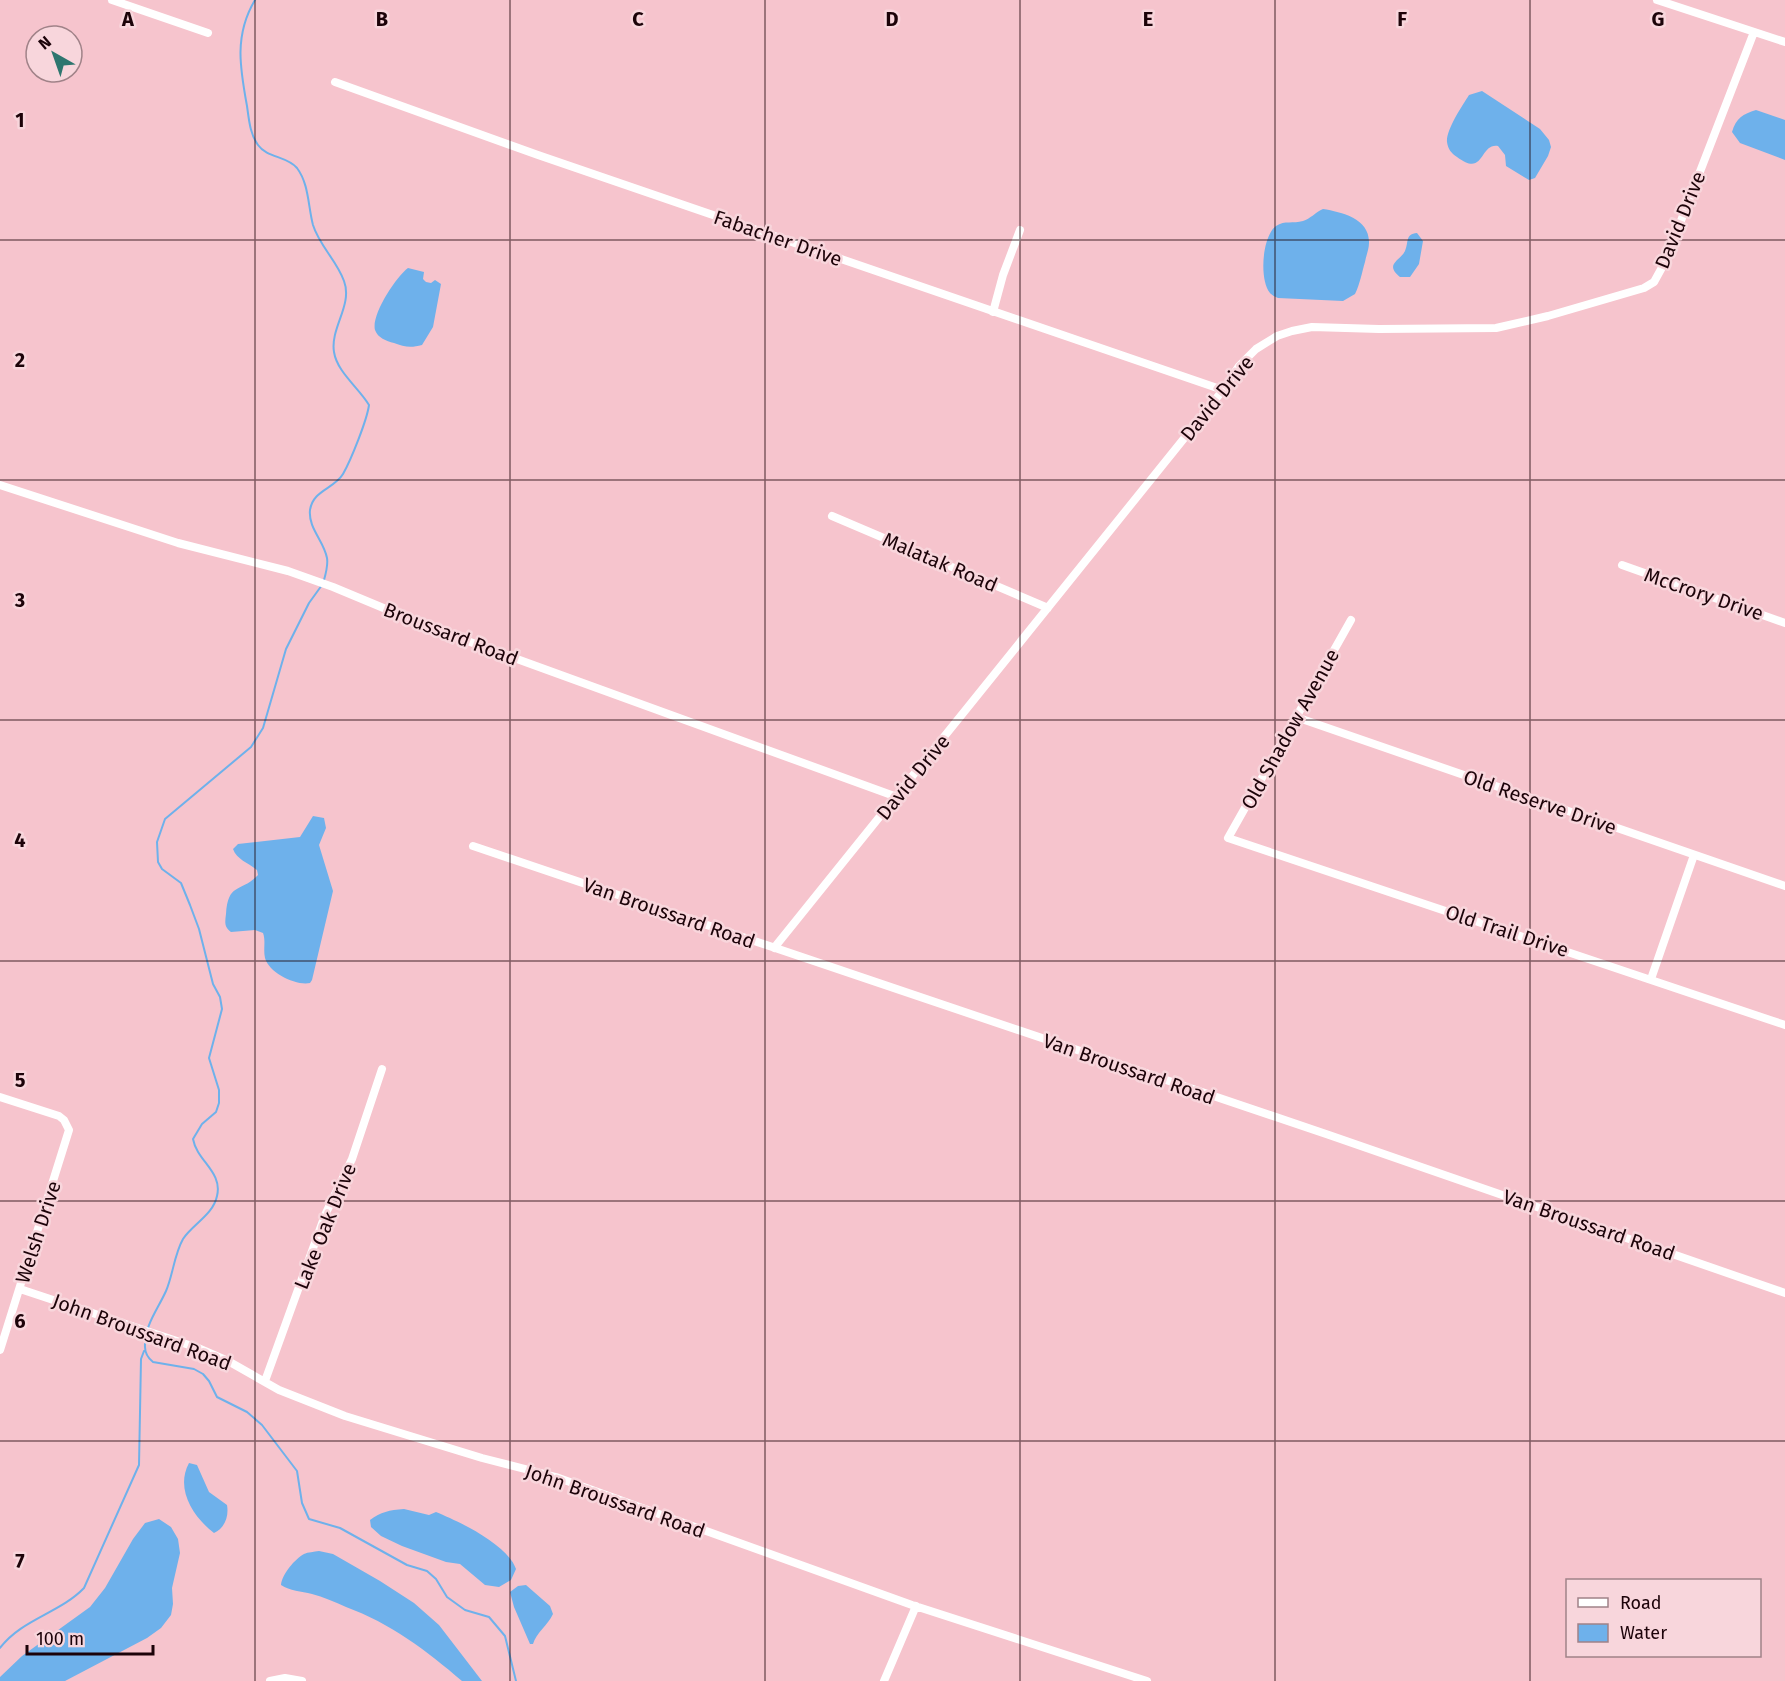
<svg xmlns="http://www.w3.org/2000/svg" width="1785" height="1681" viewBox="0 0 1785 1681" font-family="'Fira Sans',sans-serif">
<style>
.water{fill:#6eb1eb}
.lines{fill:none;stroke-linecap:round;stroke-linejoin:round}
.stream{stroke:#6eb1eb;stroke-width:2}
.street{stroke:#fff;stroke-width:8}
.grid{fill:none;stroke:#1c0309;stroke-width:1.5;stroke-opacity:0.55}
.labels{text-anchor:middle;stroke-width:5;stroke-linejoin:round;paint-order:stroke}
.street-label{font-size:20px;fill:#1c0309;stroke:#f8d6dc}
.grid-label{font-size:20px;text-anchor:middle;font-weight:bold;fill:#1c0309;stroke:#f8d6dc;stroke-width:5;stroke-linejoin:round;paint-order:stroke}
</style>
<rect width="100%" height="100%" fill="#f6c4cd"/>
<path class="water" d="M1482 91 1540 129 1549 140 1551 147 1548 156 1535 178 1529 180 1506 166 1505 155 1498 146C1479 143 1485 178 1457 157 1451 153 1448 149 1447 142 1446 130 1462 106 1469 95Z
M1756 110 1785 120V160L1740 143 1732 132C1736 118 1743 114 1756 110Z
M1323 209C1342 212 1370 219 1369 243 1369 249 1366 256 1365 262 1362 272 1360 284 1355 294L1343 301 1278 298C1275 297 1272 295 1270 293 1259 280 1262 236 1276 226 1285 220 1293 224 1303 221 1310 219 1316 212 1323 209Z
M1417 233 1423 241 1419 264 1410 277H1400C1384 264 1400 261 1405 251 1409 242 1405 234 1417 233Z
M408 268 424 272 423 279 426 282 431 283 435 280 441 284 433 327 422 345C411 348 404 347 394 343 386 341 378 338 375 330 371 315 396 277 408 268Z
M313 816 324 818 326 828 319 845 333 891 312 980 310 983C296 986 269 973 265 958 263 949 266 941 263 933L255 930 231 932C224 927 225 922 226 914 228 882 241 893 258 875L257 870C249 863 237 860 233 849L238 844 300 837Z
M189 1463 197 1465 209 1492 227 1505C229 1516 225 1528 214 1533 193 1517 175 1489 189 1463Z
M404 1509 429 1515 436 1512C460 1522 507 1544 516 1569L511 1580 499 1587 485 1585 460 1564 446 1562 402 1546 381 1536 371 1527 370 1520C381 1512 389 1510 404 1509Z
M159 1519 171 1527 178 1539 180 1553 172 1588 173 1604 171 1615 161 1628 147 1638 65 1681H0V1677L22 1656 90 1607 105 1588 133 1539 145 1523Z
M319 1551 333 1554 380 1581 414 1603 439 1625 482 1681H462C427 1651 390 1623 346 1607 335 1602 323 1597 312 1594 301 1591 290 1591 281 1585 282 1574 295 1559 304 1554 308 1552 314 1552 319 1551Z
M526 1585 550 1606 553 1614C548 1625 536 1633 533 1644H530L514 1607 510 1592 518 1586Z"/>
<g class="lines">
<path class="stream" d="M255 0C234 35 240 68 247 106 249 120 250 134 258 145 267 158 287 156 297 168 309 184 308 206 313 225 319 245 337 261 344 281 353 305 330 328 334 352 337 372 359 388 369 405 367 420 351 460 343 474 334 489 313 490 310 510 308 528 324 541 327 558 328 564 326 573 324 580
M322 585 309 603 286 649 263 728 251 747 165 819 157 842 158 862 162 869 181 883 190 905 199 929 213 984 220 997 222 1009 209 1058 219 1090V1103L216 1112 202 1124 193 1139C197 1161 223 1172 217 1196 213 1215 193 1224 183 1239 174 1255 173 1275 166 1291 158 1309 144 1326 145 1347 145 1353 148 1358 153 1362L194 1369 203 1374 209 1381 217 1397 247 1412 262 1425 297 1471 302 1503 309 1519 340 1528 407 1565 427 1571 436 1579 447 1597 465 1610 489 1617 505 1636 516 1681
M0 1648C22 1619 60 1613 84 1588L139 1465 141 1359 144 1351"/>
<path class="street" d="M112 0 208 33
M1657 0 1785 42
M335 82 538 155 1223 390
M993 312 1003 275 1020 230
M0 485 178 543 288 571 333 587 429 627 897 797
M832 516 1048 608
M1622 565 1785 623
M1351 620 1228 838 1785 1025
M1296 717 1785 886
M473 846 1329 1135 1785 1293
M774 948 1223 390 1239 366 1256 349 1277 336 1292 331 1312 327 1379 329 1496 328 1548 316 1644 288 1654 282 1665 262 1754 32
M1651 979 1694 855
M0 1097 59 1116 64 1120 69 1130 0 1350
M20 1289 198 1348 228 1361 279 1390 345 1416 482 1458 556 1477 912 1605 1147 1681
M265 1381 325 1215 352 1159 382 1069
M270 1681 285 1678 302 1681
M884 1681 916 1606"/>
</g>
<path class="grid" d="M255 0V1681M510 0V1681M765 0V1681M1020 0V1681M1275 0V1681M1530 0V1681M0 240H1785M0 480H1785M0 720H1785M0 961H1785M0 1201H1785M0 1441H1785"/>
<g class="labels">
<g class="street-label">
<text transform="translate(1680 220) rotate(-68)" y="7">David Drive</text>
<text transform="translate(778 238) rotate(19)" y="7">Fabacher Drive</text>
<text transform="translate(1217 398) rotate(-51)" y="7">David Drive</text>
<text transform="translate(940 562) rotate(23)" y="7">Malatak Road</text>
<text transform="translate(1704 594) rotate(19)" y="7">McCrory Drive</text>
<text transform="translate(451 634) rotate(21)" y="7">Broussard Road</text>
<text transform="translate(1290 729) rotate(-61)" y="7">Old Shadow Avenue</text>
<text transform="translate(913 777) rotate(-51)" y="7">David Drive</text>
<text transform="translate(1540 802) rotate(19)" y="7">Old Reserve Drive</text>
<text transform="translate(669 913) rotate(19)" y="7">Van Broussard Road</text>
<text transform="translate(1507 931) rotate(18)" y="7">Old Trail Drive</text>
<text transform="translate(1129 1069) rotate(19)" y="7">Van Broussard Road</text>
<text transform="translate(1589 1225) rotate(19)" y="7">Van Broussard Road</text>
<text transform="translate(325 1226) rotate(-68)" y="7">Lake Oak Drive</text>
<text transform="translate(38 1232) rotate(-72)" y="7">Welsh Drive</text>
<text transform="translate(142 1332) rotate(20)" y="7">John Broussard Road</text>
<text transform="translate(615 1501) rotate(19)" y="7">John Broussard Road</text>
</g>
</g>
<g class="grid-label">
<text x="128" y="26">A</text>
<text x="382" y="26">B</text>
<text x="638" y="26">C</text>
<text x="892" y="26">D</text>
<text x="1148" y="26">E</text>
<text x="1402" y="26">F</text>
<text x="1658" y="26">G</text>
<text x="20" y="127">1</text>
<text x="20" y="367">2</text>
<text x="20" y="607">3</text>
<text x="20" y="847">4</text>
<text x="20" y="1087">5</text>
<text x="20" y="1328">6</text>
<text x="20" y="1568">7</text>
</g>
<rect x="1566" y="1579" width="195" height="78" fill="#f8d6dc" stroke="#a08288" stroke-width="1.5"/>
<rect x="1578" y="1598" width="30" height="9" fill="#ffffff" stroke="#a08288" stroke-width="1.5"/>
<text x="1620" y="1609" font-size="18" fill="#1c0309">Road</text>
<rect x="1578" y="1624" width="30" height="18" fill="#6eb1eb" stroke="#a08288" stroke-width="1.5"/>
<text x="1620" y="1639" font-size="18" fill="#1c0309">Water</text>
<g transform="translate(54 54) rotate(320)"><circle r="28" fill="#f8d6dc" stroke="#a08288" stroke-width="1.5"/>
<path d="M0-4.5L10 22L0 15L-10 22Z" fill="#2e766f"/>
<text y="-9" font-size="16" font-weight="bold" text-anchor="middle" fill="#1c0309">N</text>
</g>
<path d="M27 1645v9h126v-9" fill="none" stroke="#1c0309" stroke-width="3"/>
<text x="36" y="1645" font-size="18" fill="#1c0309" stroke="#f8d6dc" stroke-width="4.5" paint-order="stroke">100 m</text>
</svg>
